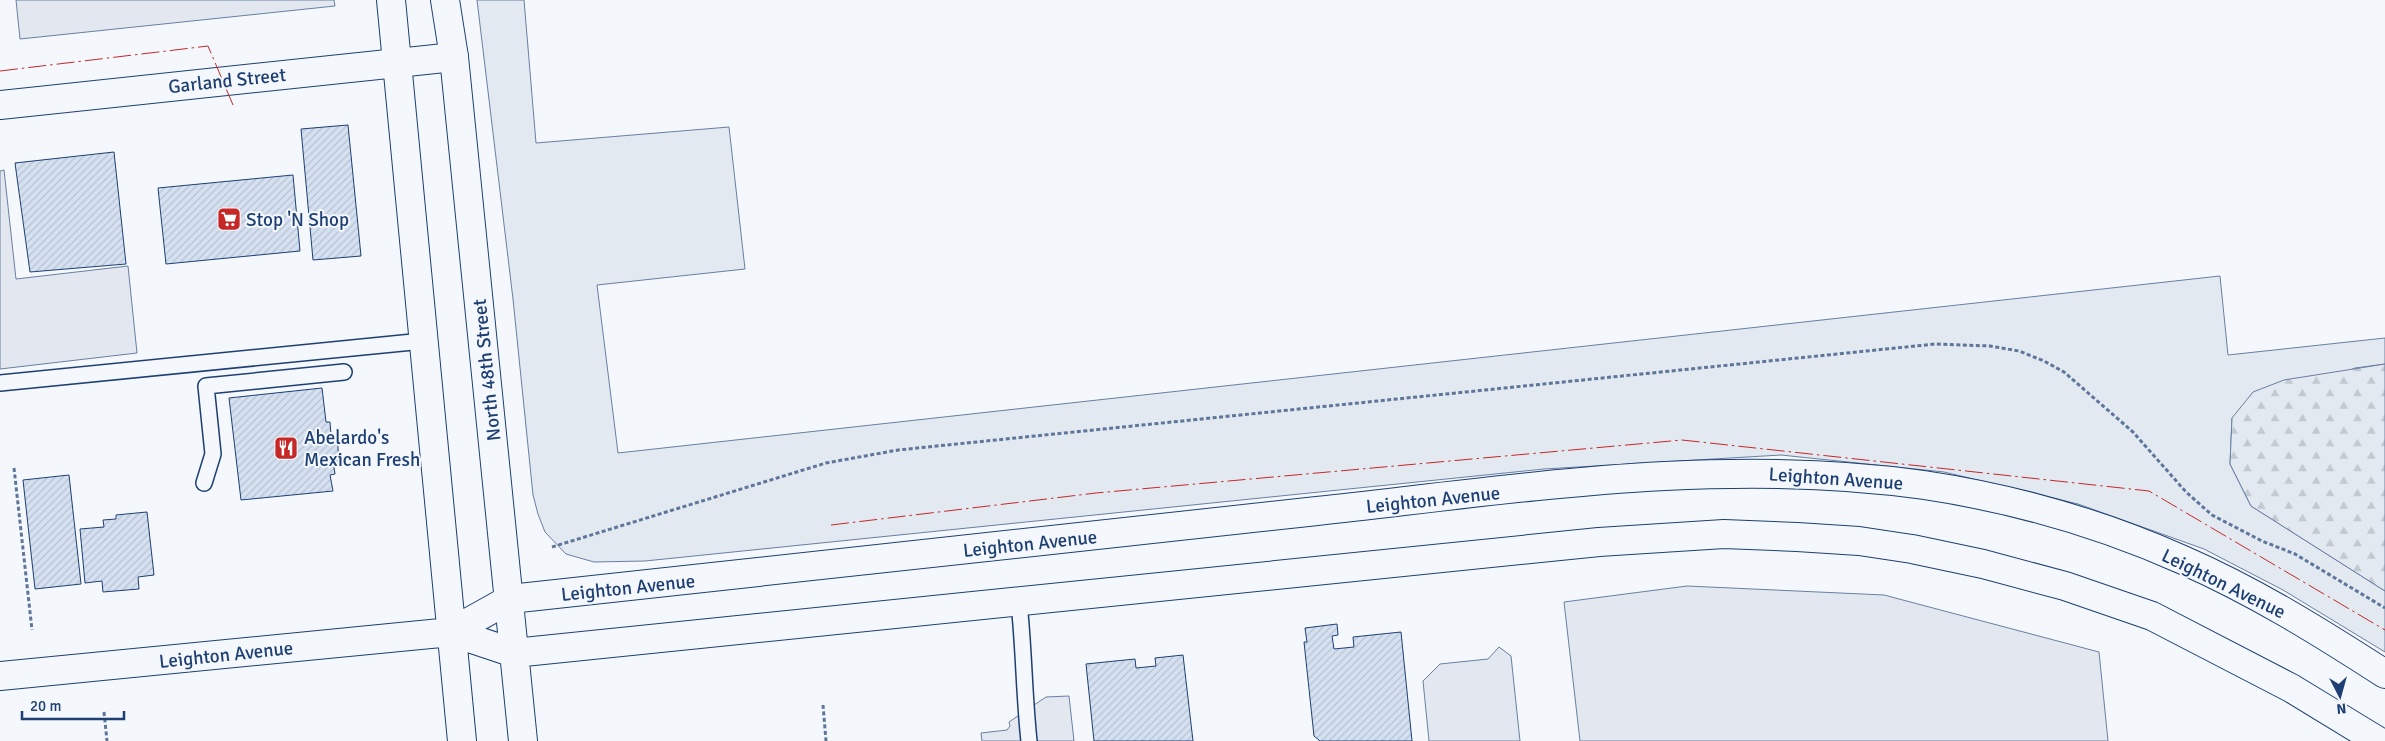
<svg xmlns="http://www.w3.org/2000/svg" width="2385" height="741" viewBox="0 0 2385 741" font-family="Signika,sans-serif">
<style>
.green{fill:#e3e9f0;stroke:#687fa3}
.forest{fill:url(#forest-firs);stroke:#687fa3}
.parking{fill:#e3e8f0;stroke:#687fa3}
.building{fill:url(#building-hatch);stroke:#1d3f73}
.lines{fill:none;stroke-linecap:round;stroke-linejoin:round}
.lane-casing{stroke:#1d3f73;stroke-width:18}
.street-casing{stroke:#1d3f73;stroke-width:30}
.secondary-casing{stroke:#1d3f73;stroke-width:30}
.path{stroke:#5e769c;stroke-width:3;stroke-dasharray:4 2.5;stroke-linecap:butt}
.lane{stroke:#f4f7fb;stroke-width:15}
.street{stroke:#f4f7fb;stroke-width:28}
.secondary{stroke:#f4f7fb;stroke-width:28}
.power{stroke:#c62828;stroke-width:1;stroke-dasharray:18 4 2.5 4;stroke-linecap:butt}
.labels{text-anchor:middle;stroke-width:4;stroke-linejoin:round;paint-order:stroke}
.street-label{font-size:19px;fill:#1d3f73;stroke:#f4f7fb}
.poi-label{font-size:19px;fill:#1d3f73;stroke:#f4f7fb;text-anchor:start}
</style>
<defs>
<pattern id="forest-firs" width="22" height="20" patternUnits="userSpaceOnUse" patternTransform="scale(1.25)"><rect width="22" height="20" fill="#e3e9f0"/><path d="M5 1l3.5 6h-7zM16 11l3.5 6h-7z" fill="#c2c9d1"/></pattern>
<pattern id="building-hatch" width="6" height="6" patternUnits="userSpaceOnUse" patternTransform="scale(1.25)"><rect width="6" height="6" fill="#d5e0f0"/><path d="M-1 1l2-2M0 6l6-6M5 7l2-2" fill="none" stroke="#b6c1d1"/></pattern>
</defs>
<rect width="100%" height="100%" fill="#f4f7fb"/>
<path class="green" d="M477 0H524L536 143 729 127 745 269 597 285 618 453 2220 276 2228 355 2385 338V364L2355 368 2232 418 2230 464 2251 506 2385 591V652L2283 590 2204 549 2078 504 1944 472 1781 455 1544 469 645 561 594 562 566 554 545 532 538 514 533 495 513 299Z"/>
<path class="forest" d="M2385 364V591L2251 506 2230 464 2232 418 2253 392 2284 380Z"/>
<path class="parking" d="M16 0H334L335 6 20 39Z
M4 170 16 279 128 266 137 353 0 369V171Z
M1687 586 1884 595 2099 652 2108 741H1580L1564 602Z
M1499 647 1511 656 1520 741H1429L1423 681 1440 664 1488 659Z
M1069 696 1074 741H982L981 733 1007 730 1010 726 1009 722 1046 697Z"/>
<path class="building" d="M348 125 361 256 313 260 301 129Z
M114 152 126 264 30 272 15 163Z
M293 175 300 251 166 264 158 188Z
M322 388 326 422H330L331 435H337L339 461H333L335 474 330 475 333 491 241 500 229 398Z
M69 475 81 584 35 589 23 480Z
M147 512 154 575 138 577 139 589 103 592 102 581 85 583 80 529 104 527 103 520 116 519V515Z
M1337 624 1338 635 1332 636 1334 649 1354 647 1353 637 1401 632 1412 741H1320L1314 736 1304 642H1307L1305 628Z
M1183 655 1193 741H1094L1086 664 1135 659 1136 668 1156 666 1155 658Z"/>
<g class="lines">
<g class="lane-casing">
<path id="lane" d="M0 383 423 341
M204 483 213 454 206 386 344 372
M1019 603C1024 649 1024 695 1029 741"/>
</g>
<g class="street-casing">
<path id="street" d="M0 105 454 57"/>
</g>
<g class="secondary-casing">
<path id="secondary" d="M391 0 462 741
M445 0 454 57 523 741
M451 632 514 653 1599 542 1724 534 1797 537 1859 541 1912 549 1983 564 2065 586 2152 616 2291 688 2378 741
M0 676 451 632 510 599C779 571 1048 541 1317 511 1518 489 1722 456 1924 485 2011 498 2102 524 2183 560 2254 591 2320 632 2385 674"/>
</g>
<path class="path" d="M14 468 32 630
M552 547 826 463 898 450 1935 344 1990 346 2019 351 2044 361 2064 372 2133 432 2186 492 2212 515 2262 541 2295 554 2385 608
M823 705 826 741
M104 712 107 741"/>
<use href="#lane" class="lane"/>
<use href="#street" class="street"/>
<use href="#secondary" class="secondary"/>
<path class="power" d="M0 71 208 46 233 105
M831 525 1096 493 1682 440 2149 491 2385 630"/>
</g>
<defs>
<g id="supermarket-square" transform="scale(1.25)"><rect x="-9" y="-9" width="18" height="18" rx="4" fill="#c62828" stroke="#f4f7fb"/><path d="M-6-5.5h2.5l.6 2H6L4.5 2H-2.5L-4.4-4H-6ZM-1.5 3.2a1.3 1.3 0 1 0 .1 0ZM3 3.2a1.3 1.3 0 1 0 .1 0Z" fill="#fff"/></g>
<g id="restaurant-square" transform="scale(1.25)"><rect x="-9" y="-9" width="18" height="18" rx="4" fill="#c62828" stroke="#f4f7fb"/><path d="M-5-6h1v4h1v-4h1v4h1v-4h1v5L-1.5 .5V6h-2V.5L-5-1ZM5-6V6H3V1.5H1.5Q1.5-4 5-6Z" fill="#fff"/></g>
</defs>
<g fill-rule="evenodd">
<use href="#supermarket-square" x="229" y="219"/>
<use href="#restaurant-square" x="286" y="448"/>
</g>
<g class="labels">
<g class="street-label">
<text transform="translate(227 80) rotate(-6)" y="7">Garland Street</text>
<text transform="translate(486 370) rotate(-96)" y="7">North 48th Street</text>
<text transform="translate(1836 478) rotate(4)" y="7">Leighton Avenue</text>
<text transform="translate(1433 499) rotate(-6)" y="7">Leighton Avenue</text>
<text transform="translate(1030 543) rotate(-6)" y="7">Leighton Avenue</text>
<text transform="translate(2224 583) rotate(26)" y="7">Leighton Avenue</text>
<text transform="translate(628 587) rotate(-6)" y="7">Leighton Avenue</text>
<text transform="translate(226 654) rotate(-6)" y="7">Leighton Avenue</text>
</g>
<g class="poi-label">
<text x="246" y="226">Stop 'N Shop</text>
<text x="304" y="444">Abelardo's<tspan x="304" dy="22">Mexican Fresh</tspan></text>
</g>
</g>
<g transform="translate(2340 696) rotate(174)" stroke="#f4f7fb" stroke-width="4" paint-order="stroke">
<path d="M0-4L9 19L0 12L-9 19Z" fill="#1d3f73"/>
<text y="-8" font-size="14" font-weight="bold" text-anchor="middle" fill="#1d3f73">N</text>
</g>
<path d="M22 711v8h102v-8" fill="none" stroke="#1d3f73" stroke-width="2.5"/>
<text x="30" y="711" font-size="15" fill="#1d3f73" stroke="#f4f7fb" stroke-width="4" paint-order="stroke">20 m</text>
</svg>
